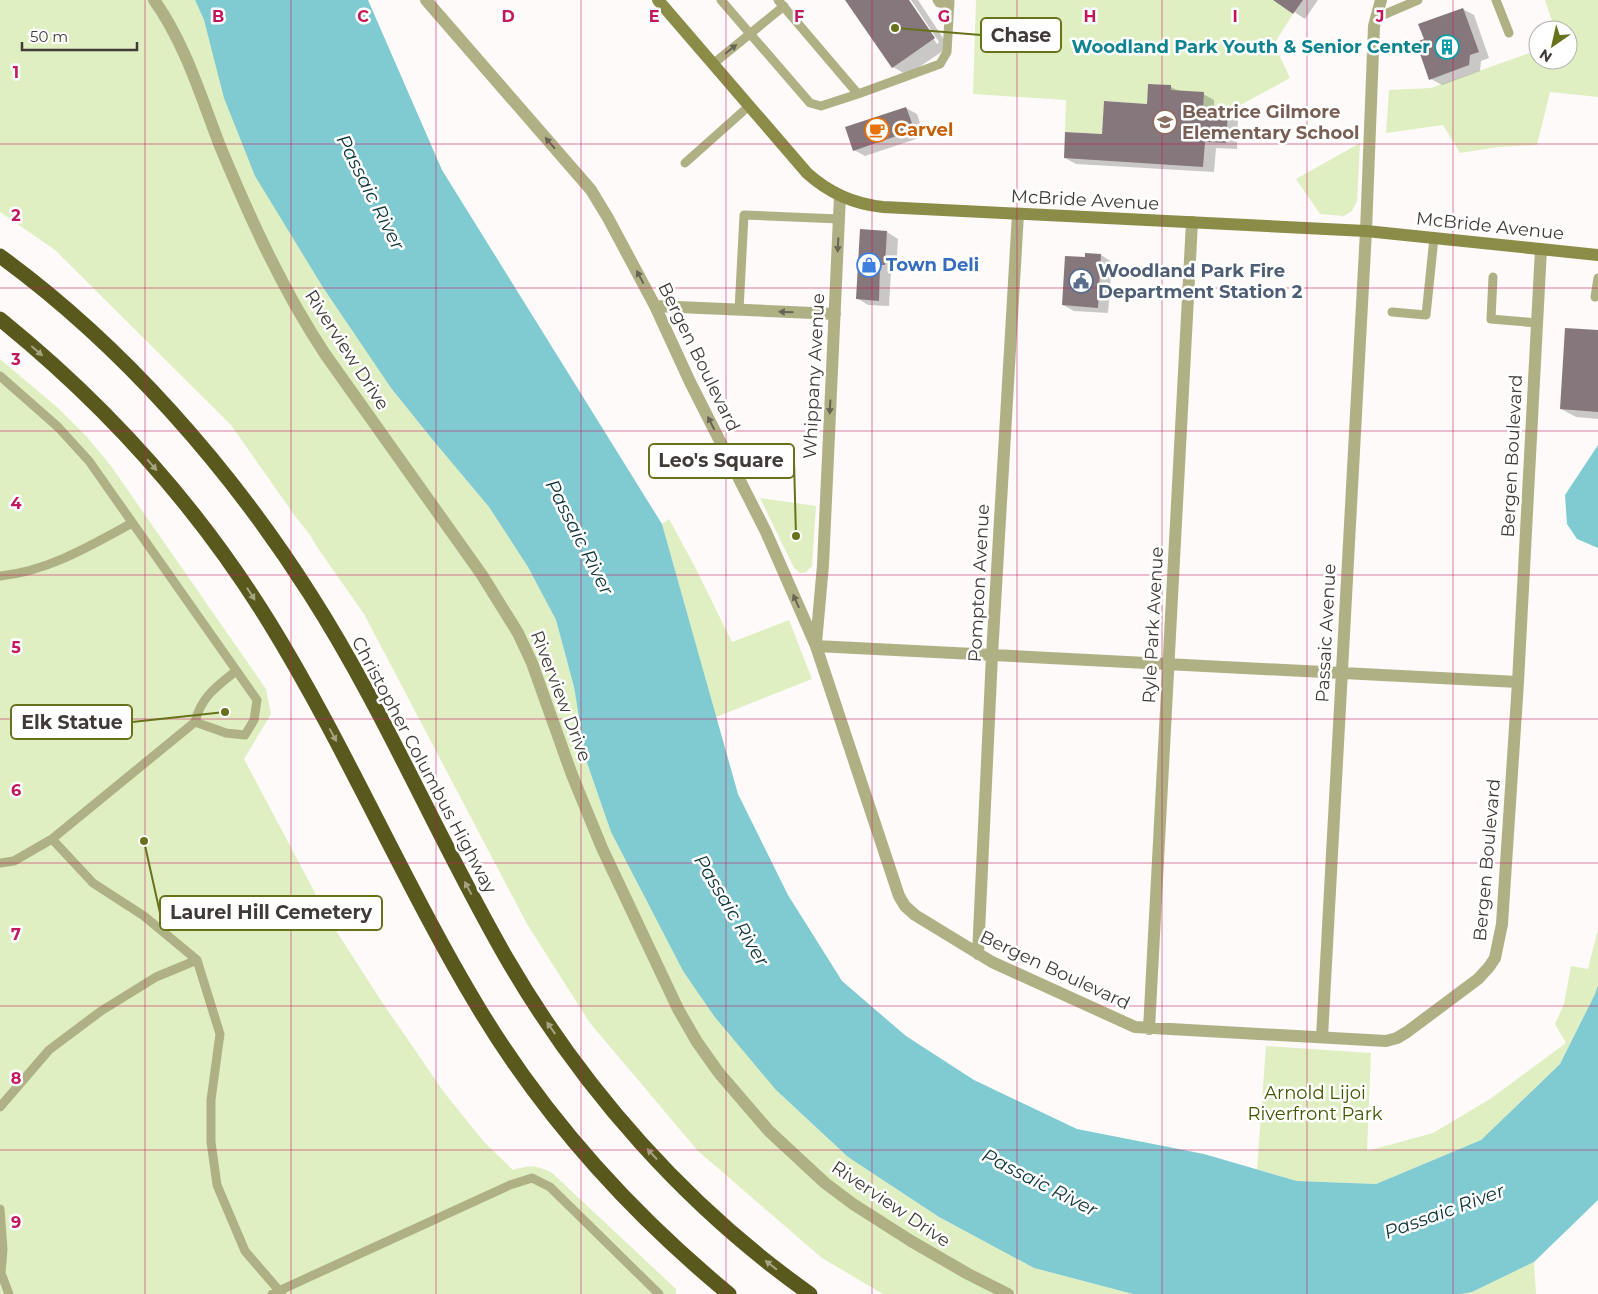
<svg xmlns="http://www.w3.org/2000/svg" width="1598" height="1294" viewBox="0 0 1598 1294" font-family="Montserrat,sans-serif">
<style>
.green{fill:#dfefc2}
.water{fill:#80cbd1}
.shadow{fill:#0003}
.building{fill:#85777b}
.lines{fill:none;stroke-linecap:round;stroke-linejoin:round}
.service{stroke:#afb184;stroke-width:9}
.minor{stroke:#afb184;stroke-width:12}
.tertiary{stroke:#afb184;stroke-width:12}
.secondary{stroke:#8b8c47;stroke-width:12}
.motorway{stroke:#59591d;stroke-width:15}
.oneway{fill:#676453}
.oneway2{fill:#a4a483}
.grid{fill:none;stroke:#c2185b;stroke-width:1;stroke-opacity:0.55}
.labels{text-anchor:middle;stroke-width:5;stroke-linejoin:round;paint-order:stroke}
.culture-label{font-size:18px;font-weight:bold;fill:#0d838f;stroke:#fff;text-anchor:end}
.education-label{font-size:18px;font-weight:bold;fill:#785e54;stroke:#fff;text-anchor:start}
.food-label{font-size:18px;font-weight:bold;fill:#c56008;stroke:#fff;text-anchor:start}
.street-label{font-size:18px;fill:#403b38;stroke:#fff}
.shop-label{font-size:18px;font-weight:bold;fill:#366cbe;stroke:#fff;text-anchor:start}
.service-label{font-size:18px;font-weight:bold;fill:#4e5e75;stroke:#fff;text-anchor:start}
.park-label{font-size:18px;fill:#425600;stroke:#fff}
.water-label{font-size:19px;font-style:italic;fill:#103538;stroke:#fff}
.grid-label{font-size:16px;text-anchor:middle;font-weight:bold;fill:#c2185b;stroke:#fff;stroke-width:5;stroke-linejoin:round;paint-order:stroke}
.leader{fill:none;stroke:#67721b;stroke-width:2}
.callout-dot{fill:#67721b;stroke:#fff;stroke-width:2}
.callout{fill:#fff;stroke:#67721b;stroke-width:2}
.callout-label{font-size:19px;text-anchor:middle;font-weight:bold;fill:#403b38}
</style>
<rect width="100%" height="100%" fill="#fdfaf9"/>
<path class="green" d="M0 0H195L324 289 391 388 432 439 489 507 528 567 556 620 574 687 586 760 611 832 683 971 776 1090 848 1157 939 1217 1034 1268 1133 1294H883L822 1258 698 1151 590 1023 527 924 364 614 317 547 310 535 295 516 231 425 55 250 0 212Z
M976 0H1273L1293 14 1274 44 1290 78 1228 112 1203 111 1171 90V85L1148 84 1147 104 1104 101 1102 134 1065 132 1066 100 973 94Z
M1545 0H1598V97L1550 92 1537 145 1498 147 1460 153 1443 125 1386 133 1389 90 1431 88 1538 50V60H1568V30H1555Z
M1360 143 1357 201 1352 211 1344 216 1320 214 1296 179Z
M0 359 58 408 87 437 111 466 266 689 271 714 244 759 331 923 382 1002 443 1091 484 1142 513 1170C529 1165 535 1165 551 1172L676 1289V1294H0Z
M760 498 816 506 812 566 806 572 800 573 794 568Z
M669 519 695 567 732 642 789 620 812 679 716 717 662 524Z
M1598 929V985L1595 994 1560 1064 1481 1140 1376 1184 1297 1181 1257 1169 1266 1046 1371 1053 1367 1151 1433 1133 1490 1099 1566 1043 1555 1024 1564 1004 1571 966 1588 969Z
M1534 1262 1536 1294H1461L1472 1292Z"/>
<path class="water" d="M195 0H368L442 170 662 524 738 794 788 895 842 981 906 1036 974 1080 1077 1129 1204 1154 1297 1181 1376 1184 1481 1140 1560 1064 1595 994 1598 985V1200L1534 1262 1472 1292 1461 1294H1133L1034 1268 939 1217 848 1157 776 1090 714 1016 683 971 611 832 586 760 574 687 556 620 528 567 489 507 432 439 391 388 324 289 255 176 224 98 204 20Z
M1598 445V548L1577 539 1567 524 1565 495Z"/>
<path class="shadow" d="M846 0H908L937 44 939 42 911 0H918L949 47 907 75 893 67Z
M1276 0H1318L1305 19Z
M1463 9 1474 15 1489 58 1481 61 1480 71 1442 85 1431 79 1425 40Z
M1149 85 1171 87 1181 92 1203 94 1214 100V113L1228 114 1238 120 1237 149 1216 148 1214 172 1076 164 1065 158 1103 136 1148 105Z
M906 108 917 114 923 132 917 134 919 138 865 156 854 150Z
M887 232 898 239 896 271H891L889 306 868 305 857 298Z
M1101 255 1112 262 1108 313 1074 311 1063 305Z
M1598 331V419L1576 417 1561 409Z"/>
<path class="building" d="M845 0H909L935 38 892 68Z
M1273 0H1303L1293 14Z
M1463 8 1479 52 1470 55 1469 65 1429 80 1416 42 1424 39 1418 24Z
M1148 84 1171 85V90L1204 92 1203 111 1228 112 1226 143 1205 142 1203 167 1064 158 1065 132 1102 134 1104 101 1147 104Z
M906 107 913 126 907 128 908 132 853 151 845 127Z
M860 229 887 231 885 265H880L879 301 856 299Z
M1085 253 1101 254 1098 308 1062 305 1065 256 1085 257Z
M1565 328 1598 330V412L1560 409Z"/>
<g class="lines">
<path class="service" d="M721 0 810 103 821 106 858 94
M778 0 858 94 940 64 947 52 950 0
M937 0 939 3 950 4
M1496 0 1509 33
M1376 18 1418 0
M713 64 784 6
M685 163 749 106
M1493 277 1491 319 1537 323
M1595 297 1598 278
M739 310 744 215 839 219
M1392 312 1426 315 1434 238
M0 376 58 427 89 461 257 700 254 720 245 735 226 733 195 722
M0 576C48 571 90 546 132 523
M52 839 93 883 144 916 197 960 220 1034 211 1100V1142L217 1185 245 1251 282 1294
M0 863 14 861 52 839 195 722C201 697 217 686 236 671
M0 1107 49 1050 101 1011 156 977 197 960
M0 1209 3 1249 1 1273 9 1294
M272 1294 510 1185 532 1178 550 1187 659 1294"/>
<path class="minor" d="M426 0 591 190 608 218 655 306 690 382 766 532 816 646 899 896 905 906 915 915 992 962 1135 1027 1386 1041 1397 1038 1407 1032 1478 979 1489 967 1495 958 1502 924 1518 682 1541 249
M655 306 835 314
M816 643 823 565 840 196
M816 646 1518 682
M978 954 992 655 1018 214
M1149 1029 1192 222
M1322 1037 1366 231 1374 26 1381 0"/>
<path class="tertiary" d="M154 0C185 43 201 97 220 146 250 218 282 289 325 354L482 575 518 633 532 663 572 775 602 848 678 1009 697 1042 719 1073 769 1131 825 1183 853 1204 911 1241 968 1274 1008 1294"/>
<path class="secondary" d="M658 0 807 173C829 193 853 204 883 207L1366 231 1598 255"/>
<path class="motorway" d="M0 256C122 345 229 467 310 594 385 711 438 840 507 959 583 1090 687 1207 810 1294
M0 319C105 404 198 507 269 622 346 747 403 882 478 1007 544 1117 631 1213 729 1294"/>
</g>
<defs><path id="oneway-solid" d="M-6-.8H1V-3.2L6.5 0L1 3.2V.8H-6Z" transform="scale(1.25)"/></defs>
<g class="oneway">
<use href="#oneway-solid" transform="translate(731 49) rotate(-39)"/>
<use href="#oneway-solid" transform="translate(550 143) rotate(-131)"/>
<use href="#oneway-solid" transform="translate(838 245) rotate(93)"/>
<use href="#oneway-solid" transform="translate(640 277) rotate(-118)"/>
<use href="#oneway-solid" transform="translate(786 312) rotate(-178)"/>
<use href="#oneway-solid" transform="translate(830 407) rotate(93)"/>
<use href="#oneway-solid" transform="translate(711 423) rotate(-117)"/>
<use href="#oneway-solid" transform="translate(796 601) rotate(-114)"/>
</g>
<g class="oneway2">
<use href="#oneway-solid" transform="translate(37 351) rotate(41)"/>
<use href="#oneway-solid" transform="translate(152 465) rotate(49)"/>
<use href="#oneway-solid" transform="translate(251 594) rotate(57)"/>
<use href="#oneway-solid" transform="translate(333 735) rotate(62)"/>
<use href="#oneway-solid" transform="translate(468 888) rotate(-118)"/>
<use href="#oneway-solid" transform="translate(551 1028) rotate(-125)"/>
<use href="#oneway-solid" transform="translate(652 1154) rotate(-133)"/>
<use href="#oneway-solid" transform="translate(771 1265) rotate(-142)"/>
</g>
<path class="grid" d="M145 0V1294M291 0V1294M436 0V1294M581 0V1294M726 0V1294M872 0V1294M1017 0V1294M1162 0V1294M1307 0V1294M1453 0V1294M0 144H1598M0 288H1598M0 431H1598M0 575H1598M0 719H1598M0 863H1598M0 1006H1598M0 1150H1598"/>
<defs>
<g id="building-ring" transform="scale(1.25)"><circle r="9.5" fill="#fff" stroke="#0f9aa8" stroke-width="1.5"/><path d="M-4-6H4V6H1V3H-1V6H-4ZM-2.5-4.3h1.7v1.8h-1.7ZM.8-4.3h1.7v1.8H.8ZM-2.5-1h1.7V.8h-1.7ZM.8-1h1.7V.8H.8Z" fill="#0f9aa8"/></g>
<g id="school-ring" transform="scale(1.25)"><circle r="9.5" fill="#fff" stroke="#8d6e63" stroke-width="1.5"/><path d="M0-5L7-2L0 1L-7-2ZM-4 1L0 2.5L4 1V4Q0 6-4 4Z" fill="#8d6e63"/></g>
<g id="cafe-ring" transform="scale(1.25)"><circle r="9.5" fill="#fff" stroke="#e8710a" stroke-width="1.5"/><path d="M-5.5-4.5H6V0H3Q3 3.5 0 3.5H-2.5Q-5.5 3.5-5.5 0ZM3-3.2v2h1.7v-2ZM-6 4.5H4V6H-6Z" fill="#e8710a"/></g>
<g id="shop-ring" transform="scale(1.25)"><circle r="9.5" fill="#fff" stroke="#3f7fe0" stroke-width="1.5"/><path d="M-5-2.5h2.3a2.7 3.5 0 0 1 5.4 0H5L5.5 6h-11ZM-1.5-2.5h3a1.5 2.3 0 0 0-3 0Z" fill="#3f7fe0"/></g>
<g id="civic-ring" transform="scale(1.25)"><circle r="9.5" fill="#fff" stroke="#5c6f8a" stroke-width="1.5"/><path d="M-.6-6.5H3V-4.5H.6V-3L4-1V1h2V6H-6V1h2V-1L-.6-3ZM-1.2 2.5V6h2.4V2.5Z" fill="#5c6f8a"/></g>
</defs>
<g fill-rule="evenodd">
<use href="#building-ring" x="1447" y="47"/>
<use href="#school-ring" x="1165" y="122"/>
<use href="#cafe-ring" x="877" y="130"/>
<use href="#shop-ring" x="869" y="265"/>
<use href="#civic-ring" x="1081" y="281"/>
</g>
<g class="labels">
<g class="culture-label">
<text x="1430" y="53">Woodland Park Youth &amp; Senior Center</text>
</g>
<g class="education-label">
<text x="1182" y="118">Beatrice Gilmore<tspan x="1182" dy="21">Elementary School</tspan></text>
</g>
<g class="food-label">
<text x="894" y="136">Carvel</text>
</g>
<g class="street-label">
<text transform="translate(1085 200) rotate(3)" y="6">McBride Avenue</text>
<text transform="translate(1490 226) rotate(6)" y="6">McBride Avenue</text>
<text transform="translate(347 350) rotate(57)" y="6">Riverview Drive</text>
<text transform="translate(699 357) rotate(64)" y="6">Bergen Boulevard</text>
<text transform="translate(814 376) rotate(-87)" y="6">Whippany Avenue</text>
<text transform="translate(1512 456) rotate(-87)" y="6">Bergen Boulevard</text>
<text transform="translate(979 583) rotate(-87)" y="6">Pompton Avenue</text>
<text transform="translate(1153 625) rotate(-87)" y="6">Ryle Park Avenue</text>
<text transform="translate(1326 633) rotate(-87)" y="6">Passaic Avenue</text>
<text transform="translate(561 696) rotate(69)" y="6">Riverview Drive</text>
<text transform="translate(424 765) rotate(62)" y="6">Christopher Columbus Highway</text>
<text transform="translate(1487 860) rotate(-85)" y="6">Bergen Boulevard</text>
<text transform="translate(1055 970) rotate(25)" y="6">Bergen Boulevard</text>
<text transform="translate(891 1204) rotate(34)" y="6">Riverview Drive</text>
</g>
<g class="shop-label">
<text x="886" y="271">Town Deli</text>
</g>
<g class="service-label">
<text x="1098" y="277">Woodland Park Fire<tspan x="1098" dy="21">Department Station 2</tspan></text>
</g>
<g class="park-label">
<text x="1315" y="1099">Arnold Lijoi<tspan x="1315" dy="21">Riverfront Park</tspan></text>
</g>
<g class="water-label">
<text transform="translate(371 192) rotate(63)" y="7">Passaic River</text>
<text transform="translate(580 537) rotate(63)" y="7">Passaic River</text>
<text transform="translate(732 910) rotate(59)" y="7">Passaic River</text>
<text transform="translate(1040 1182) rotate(27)" y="7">Passaic River</text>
<text transform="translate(1444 1211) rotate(-20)" y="7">Passaic River</text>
</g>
</g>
<g class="grid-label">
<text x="218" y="22">B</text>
<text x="363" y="22">C</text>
<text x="508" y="22">D</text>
<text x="654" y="22">E</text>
<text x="799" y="22">F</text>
<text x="944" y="22">G</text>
<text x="1090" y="22">H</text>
<text x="1235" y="22">I</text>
<text x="1380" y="22">J</text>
<text x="16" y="78">1</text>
<text x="16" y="221">2</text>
<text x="16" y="365">3</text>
<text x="16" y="509">4</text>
<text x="16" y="653">5</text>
<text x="16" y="796">6</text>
<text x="16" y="940">7</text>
<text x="16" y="1084">8</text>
<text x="16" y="1228">9</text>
</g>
<path class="leader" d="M895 28L981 35M796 536L794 461M225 712L132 722M144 841L160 913"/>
<g class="callout-dot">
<circle cx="895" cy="28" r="5"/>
<circle cx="796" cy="536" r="5"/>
<circle cx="225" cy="712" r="5"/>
<circle cx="144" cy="841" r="5"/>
</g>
<g class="callout">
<rect x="981" y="18" width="80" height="34" rx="5"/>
<rect x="649" y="444" width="145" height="34" rx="5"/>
<rect x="11" y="705" width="121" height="34" rx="5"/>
<rect x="160" y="896" width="222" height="34" rx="5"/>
</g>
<g class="callout-label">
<text x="1021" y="42">Chase</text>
<text x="721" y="467">Leo's Square</text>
<text x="72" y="729">Elk Statue</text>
<text x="271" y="919">Laurel Hill Cemetery</text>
</g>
<g transform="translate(1553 45) rotate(214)"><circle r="24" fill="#ffffff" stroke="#b3b1af"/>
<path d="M0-4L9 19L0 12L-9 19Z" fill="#67721b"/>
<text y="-8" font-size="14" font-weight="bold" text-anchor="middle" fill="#403b38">N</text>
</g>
<path d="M22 42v8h115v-8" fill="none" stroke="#403b38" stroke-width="2.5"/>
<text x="30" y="42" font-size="15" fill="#403b38" stroke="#ffffff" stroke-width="4" paint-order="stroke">50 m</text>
</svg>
